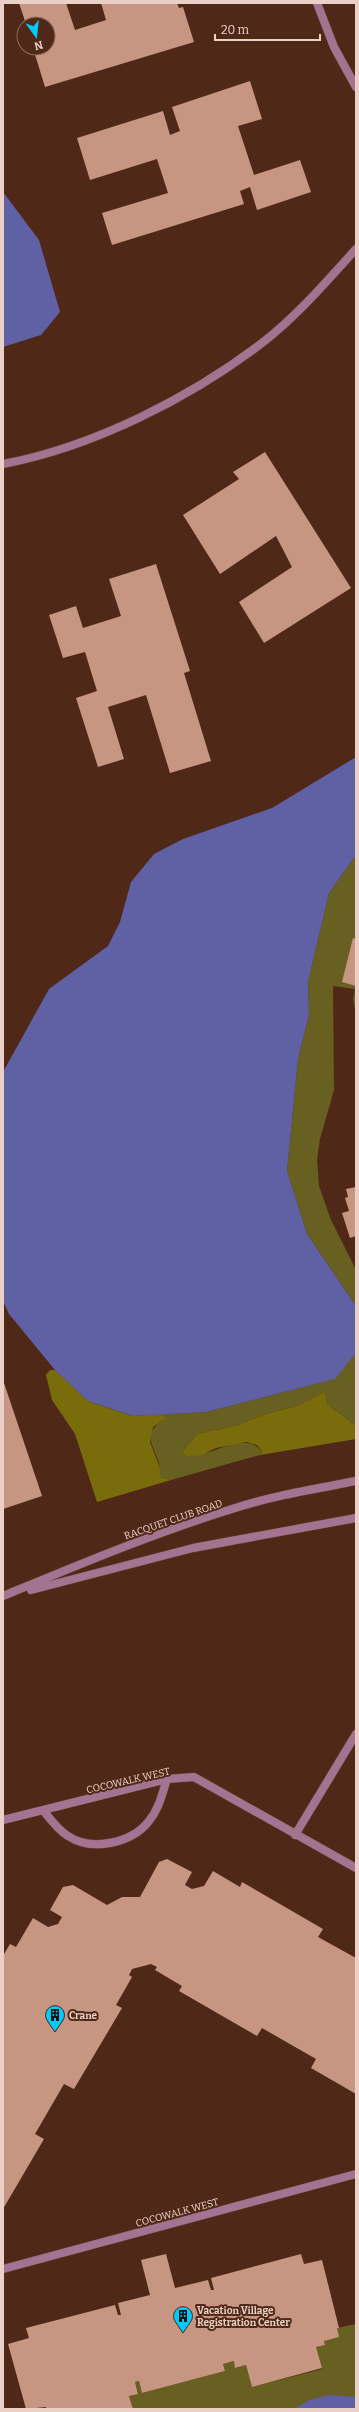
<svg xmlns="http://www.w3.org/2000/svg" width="359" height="2412" viewBox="0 0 359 2412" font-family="Bitter,serif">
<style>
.green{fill:#686020}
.forest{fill:#796d0b}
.water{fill:#6060a5}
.building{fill:#c79683}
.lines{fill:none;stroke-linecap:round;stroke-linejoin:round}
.service-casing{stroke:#6c4637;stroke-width:9}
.minor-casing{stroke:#6c4637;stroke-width:9}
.tertiary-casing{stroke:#6c4637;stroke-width:9}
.service{stroke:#a57392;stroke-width:8}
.minor{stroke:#a57392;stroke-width:8}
.tertiary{stroke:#a57392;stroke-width:8}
.labels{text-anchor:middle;stroke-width:4;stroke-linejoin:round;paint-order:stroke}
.street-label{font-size:10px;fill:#ead0c6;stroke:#502818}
.poi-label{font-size:10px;font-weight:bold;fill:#ead0c6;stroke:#502818;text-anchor:start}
</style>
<rect width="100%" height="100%" fill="#502818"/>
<path class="green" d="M356 855V1015L353 999 355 989 333 986 334 1090 320 1139 317 1159 319 1186 331 1220 356 1270V1306L307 1234 287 1171 298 1059 309 1015 308 982 329 893Z
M356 1353V1426L327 1404 325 1391 297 1406 262 1415 239 1425 197 1434 182 1452C188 1453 198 1456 203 1454 222 1449 246 1433 262 1451L260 1455 171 1480 161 1477C160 1471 160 1464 157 1458 149 1437 145 1433 165 1418L162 1414 206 1412 334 1379Z
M356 2324V2409H133L129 2396 138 2393 135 2382 139 2381 142 2393 225 2371 223 2364 234 2361 236 2368 246 2365 252 2387 322 2369 316 2347 325 2345 324 2341 337 2328Z"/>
<path class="forest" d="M50 1370H55L88 1401 132 1416 162 1414 166 1418 153 1427 150 1442 160 1468 161 1477 171 1480 97 1502 75 1434 52 1400 46 1375Z
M325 1391 327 1404 356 1426V1439L260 1455 262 1451 257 1445 246 1442 216 1448 202 1455 186 1456 182 1452 197 1434 239 1425 262 1415 297 1406Z"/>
<path class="water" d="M3 192 39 240 60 312 41 335 3 347Z
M356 757V855L329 893 308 982 309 1015 298 1059 287 1171 307 1234 356 1306V1353L335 1379 206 1412 133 1416 88 1401 55 1370 9 1314 3 1301V1072L49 989 108 946 120 922 131 882 154 854 183 839 272 808Z
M329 2395 356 2397V2409H294L309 2400Z"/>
<path class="building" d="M19 3H66L75 30 106 20 101 3H177L179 8 183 7 194 42 45 87 33 48H48V24H26Z
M250 81 262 119 238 126 254 175 300 160 311 192 257 210 250 187 240 191 244 204 112 245 102 213 168 193 157 159 90 180 77 138 163 111 170 135 180 131 172 107Z
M265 452 351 588 264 643 239 602 292 567 276 536 220 574 183 515 239 479 233 472Z
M156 564 190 671 184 673 211 761 170 773 146 695 108 707 124 759 98 767 76 698 97 691 85 652 63 658 49 615 76 606 83 628 121 616 109 579Z
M353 938 356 939V986L342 982Z
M356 1187V1236L350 1238 342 1213 349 1211 345 1198 348 1197 346 1189Z
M3 1380 42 1496 3 1509Z
M167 1859 192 1872 185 1885 192 1889 204 1886 213 1871 240 1887 242 1882 323 1929 318 1937 356 1958V2094L311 2068 316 2059 262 2028 257 2036 179 1991 182 1986 155 1970 157 1967 151 1964 132 1969 129 1975 132 1977 116 2005 122 2008 74 2089 64 2084 35 2134 44 2139 3 2209V1956L10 1944 16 1947 33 1918 48 1927 58 1924 62 1917 50 1910 63 1887 73 1885 107 1905 122 1897H140L159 1862Z
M166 2254 175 2288 208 2280 211 2290H214L211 2278 301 2254 304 2264 322 2260 339 2328H337L339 2337 324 2341 325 2345 316 2347 322 2368 252 2387 246 2365 235 2368 234 2361 223 2364 225 2371 142 2393 139 2381 135 2382 138 2394 129 2396 133 2409H46V2407L26 2409 8 2344 29 2338 26 2328 115 2305 118 2315H121L118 2303 150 2295 141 2260Z"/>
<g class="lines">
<g class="service-casing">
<path id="service" d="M43 1810C51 1820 58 1830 68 1836 92 1852 132 1843 149 1821 159 1809 162 1794 167 1779
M3 1820 167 1779 194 1777 356 1868
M295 1835 356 1734
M3 2269 356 2174"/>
</g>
<g class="minor-casing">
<path id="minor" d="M317 3 334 47 356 87
M3 464C93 447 190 398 262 343 297 316 327 281 356 249"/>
</g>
<g class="tertiary-casing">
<path id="tertiary" d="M31 1590 193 1548 356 1518
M3 1596C78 1565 154 1533 232 1509 272 1496 314 1489 356 1481"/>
</g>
<use href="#service" class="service"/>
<use href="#minor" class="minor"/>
<use href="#tertiary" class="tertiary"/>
</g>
<defs>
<g id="building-pin" transform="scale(1)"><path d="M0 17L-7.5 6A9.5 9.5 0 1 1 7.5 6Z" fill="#01cbf9" stroke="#502818"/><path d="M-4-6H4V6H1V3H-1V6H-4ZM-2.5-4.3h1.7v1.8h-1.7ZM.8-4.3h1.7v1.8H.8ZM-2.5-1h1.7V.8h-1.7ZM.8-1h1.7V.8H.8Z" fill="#111"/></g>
</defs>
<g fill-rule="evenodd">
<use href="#building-pin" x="55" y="2015"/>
<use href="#building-pin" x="183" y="2316"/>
</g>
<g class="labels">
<g class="street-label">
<text transform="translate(173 1519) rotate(-19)" y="4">RACQUET CLUB ROAD</text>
<text transform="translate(128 1780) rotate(-13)" y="4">COCOWALK WEST</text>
<text transform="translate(177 2212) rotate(-15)" y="4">COCOWALK WEST</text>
</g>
<g class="poi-label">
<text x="69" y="2019">Crane</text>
<text x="197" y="2314">Vacation Village<tspan x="197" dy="12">Registration Center</tspan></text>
</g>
</g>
<rect width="359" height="2412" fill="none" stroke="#ead0c6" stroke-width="8"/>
<g transform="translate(36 36) rotate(165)"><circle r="19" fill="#502818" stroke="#8e6b5e"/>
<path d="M0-3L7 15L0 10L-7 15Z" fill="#01cbf9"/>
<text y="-6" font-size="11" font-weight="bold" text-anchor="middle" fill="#ead0c6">N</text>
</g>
<path d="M215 34v6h105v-6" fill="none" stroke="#ead0c6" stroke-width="2"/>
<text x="221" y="34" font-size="12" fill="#ead0c6" stroke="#502818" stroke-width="3" paint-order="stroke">20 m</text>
</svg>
